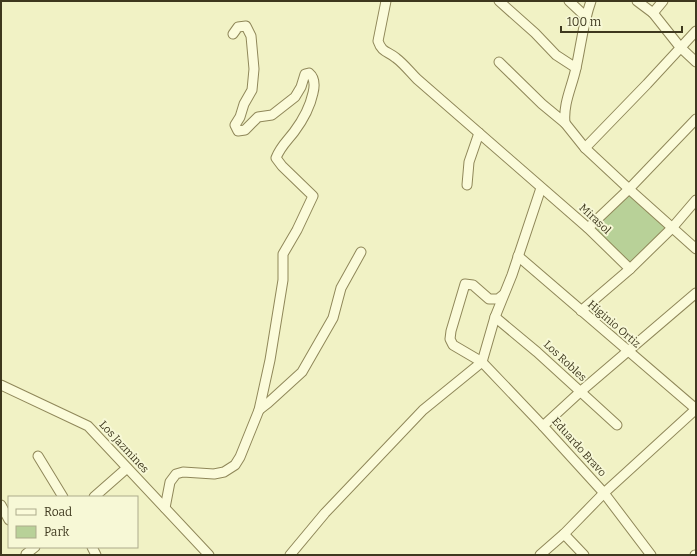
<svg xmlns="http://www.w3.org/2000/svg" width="697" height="556" viewBox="0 0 697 556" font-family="Bitter,serif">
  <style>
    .green { fill: #b8d198 }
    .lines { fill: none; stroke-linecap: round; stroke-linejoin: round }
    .street-casing { stroke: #8f8759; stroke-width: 11 }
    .street { stroke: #fbfbda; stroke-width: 9 }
    .labels { text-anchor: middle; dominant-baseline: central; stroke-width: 4; stroke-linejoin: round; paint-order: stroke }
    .street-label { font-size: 11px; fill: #3e381e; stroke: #f7f8d6 }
  </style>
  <rect width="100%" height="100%" fill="#f1f2c5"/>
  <path class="green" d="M 629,189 L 672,228 L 630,269 L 588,228 Z"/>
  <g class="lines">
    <defs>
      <g id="street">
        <path d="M 386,1 L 378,41 C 382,53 388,51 396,58 C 404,64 410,72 417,79 L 588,228 L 630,269"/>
        <path d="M 499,1 L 535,33 L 556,55 L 576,68"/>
        <path d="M 569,1 L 585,16"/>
        <path d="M 637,1 L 653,13 L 680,47 L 696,62"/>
        <path d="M 653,13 L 663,1"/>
        <path d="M 499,62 L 542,104 L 565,123 C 563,103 572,87 576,68 C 581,46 583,23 591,1"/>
        <path d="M 565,123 L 585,148 L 629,189 L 696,249"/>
        <path d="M 585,148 L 647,84 L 696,31"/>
        <path d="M 467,185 L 469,162 L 479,133"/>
        <path d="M 588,228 L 629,189 L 696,119"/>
        <path d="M 518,256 L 696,409"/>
        <path d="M 503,295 L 498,299 L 489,299 L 473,285 L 465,284 L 451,331 L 450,339 L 453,345 L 482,362 L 543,426 L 604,493 L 651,555"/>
        <path d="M 581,311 L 630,269 L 672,228 L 696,200"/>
        <path d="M 495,317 L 537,352 L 617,425"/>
        <path d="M 1,385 L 88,426 L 209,555"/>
        <path d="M 259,410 L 268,403 L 302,372 L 333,318 L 341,288 L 361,252"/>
        <path d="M 543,426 L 580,392 L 696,293"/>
        <path d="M 38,456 L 63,497"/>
        <path d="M 94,497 L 127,468"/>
        <path d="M 1,505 L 9,520"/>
        <path d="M 165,508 L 170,482 L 176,474 L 183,472 L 214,474 L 224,472 L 235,465 L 240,457 L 259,410 L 270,360 L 283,280 L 283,254 L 297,230 L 313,196 L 282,166 L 276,158 C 280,147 287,141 294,132 C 303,120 310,107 313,93 C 315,85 315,78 309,73 L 305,74 L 301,87 L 295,97 L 272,115 L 258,117 L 245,130 L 238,131 L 235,125 L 240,117 L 244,104 L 252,90 L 254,69 L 251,36 L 246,26 L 238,27 L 233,34"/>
        <path d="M 564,534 L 584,555"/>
        <path d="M 92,547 L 96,555"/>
        <path d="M 26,554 L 35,547"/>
        <path d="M 290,555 L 325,513 L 423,410 L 482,362 L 495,317 L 512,275 L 541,188"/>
        <path d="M 540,555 L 564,534 L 604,493 L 696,409"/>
        <path d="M 695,555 L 696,555"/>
      </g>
    </defs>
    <use href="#street" class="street-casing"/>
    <use href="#street" class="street"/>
  </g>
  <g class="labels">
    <g class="street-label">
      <text transform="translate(595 219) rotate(43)">Mirasol</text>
      <text transform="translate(614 324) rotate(41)">Higinio Ortiz</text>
      <text transform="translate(565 361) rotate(43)">Los Robles</text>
      <text transform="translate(124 447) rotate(47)">Los Jazmines</text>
      <text transform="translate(579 447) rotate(48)">Eduardo Bravo</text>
    </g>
  </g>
  <rect width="697" height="556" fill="none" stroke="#3e381e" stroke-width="4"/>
  <rect x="8" y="496" width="130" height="52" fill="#f7f8d6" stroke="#adab8c"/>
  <rect x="16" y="509" width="20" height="6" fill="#fbfbda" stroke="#adab8c"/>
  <text x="44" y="516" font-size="12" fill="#3e381e">Road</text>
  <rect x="16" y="526" width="20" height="12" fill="#b8d198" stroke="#adab8c"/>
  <text x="44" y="536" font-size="12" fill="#3e381e">Park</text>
  <path d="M561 26v6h121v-6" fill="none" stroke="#3e381e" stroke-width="2"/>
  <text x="567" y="26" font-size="12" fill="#3e381e" stroke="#f7f8d6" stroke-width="3" paint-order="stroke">100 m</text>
</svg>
